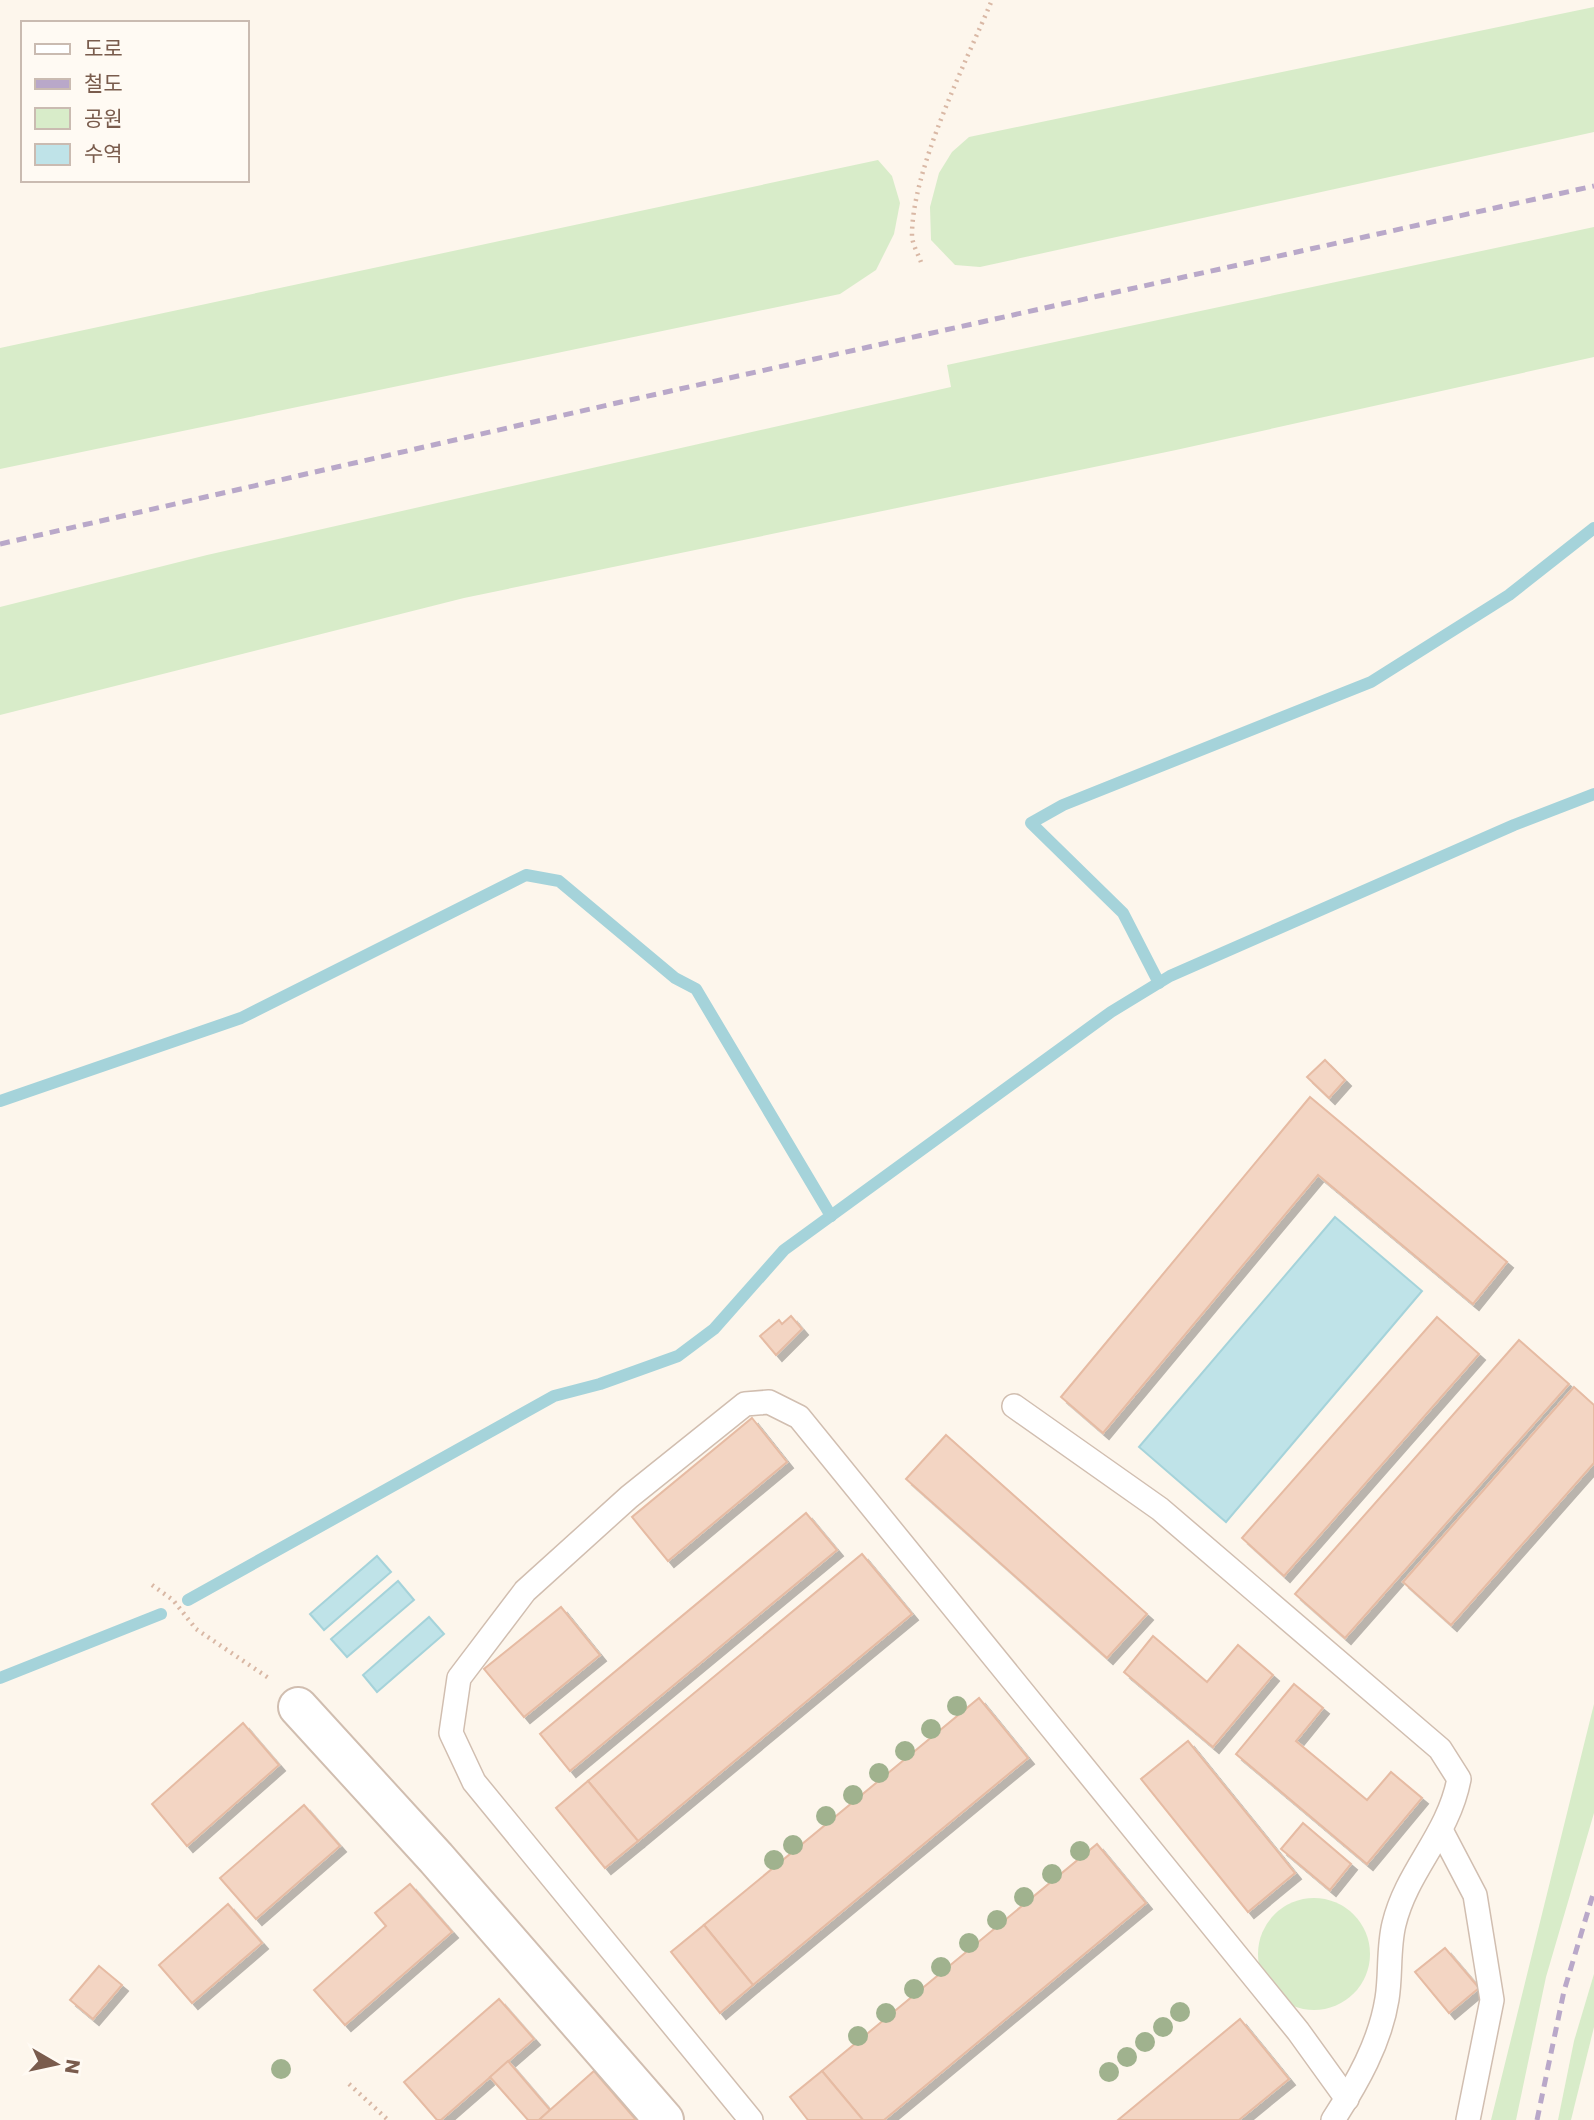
<svg xmlns="http://www.w3.org/2000/svg" width="1594" height="2120" viewBox="0 0 1594 2120" font-family="Poppins,'Noto Sans KR',sans-serif">
  <style>
    .green { fill: #d8ecc9 }
    .water { fill: #bfe3e8; stroke: #a5d3da; stroke-width: 2 }
    .lines { fill: none; stroke-linecap: round; stroke-linejoin: round }
    .stream { stroke: #a5d3da; stroke-width: 12 }
    .building { fill: #f3d5c3; stroke: #e6bba3; stroke-width: 2; filter: url(#shadow) }
    .service-casing { stroke: #d1beb0; stroke-width: 26 }
    .minor-casing { stroke: #d1beb0; stroke-width: 42 }
    .path { stroke: #d9b8a5; stroke-width: 4.5; stroke-dasharray: 2 5; stroke-linecap: butt }
    .service { stroke: #fff; stroke-width: 23 }
    .minor { stroke: #fff; stroke-width: 38 }
    .rail { stroke: #b9a8c9; stroke-width: 5; stroke-dasharray: 10 7; stroke-linecap: butt }
    .tree { fill: #a0b28e }
  </style>
  <defs>
    <filter id="shadow"><feDropShadow dx="6" dy="6" stdDeviation="0" flood-color="#0004"/></filter>
  </defs>
  <rect width="100%" height="100%" fill="#fdf6ec"/>
  <g class="green">
    <path d="M 1594,7 L 1594,132 L 980,267 L 955,265 L 931,240 L 930,207 L 939,173 L 952,152 L 969,137 Z"/>
    <path d="M 878,160 L 892,176 L 900,203 L 894,234 L 876,270 L 840,294 L 0,469 L 0,348 Z"/>
    <path d="M 1594,227 L 1594,357 L 1176,450 L 464,598 L 0,715 L 0,607 L 207,555 L 951,387 L 947,365 Z"/>
    <path d="M 1594,1704 L 1594,1813 L 1546,1977 L 1516,2120 L 1491,2120 Z"/>
    <circle cx="1314" cy="1954" r="56"/>
    <path d="M 1594,1974 L 1594,2027 L 1571,2120 L 1558,2120 L 1574,2041 Z"/>
  </g>
  <g class="water">
    <path d="M 1335,1217 L 1422,1291 L 1226,1522 L 1139,1447 Z"/>
    <path d="M 377,1556 L 391,1572 L 324,1630 L 310,1614 Z"/>
    <path d="M 398,1581 L 414,1600 L 347,1657 L 331,1639 Z"/>
    <path d="M 429,1617 L 444,1634 L 377,1692 L 363,1675 Z"/>
  </g>
  <g class="lines">
    <g class="stream">
      <path d="M 1159,983 L 1123,913 L 1031,823 L 1063,805 L 1371,682 L 1509,595 L 1594,528"/>
      <path d="M 0,1101 L 241,1018 L 526,875 L 559,881 L 675,978 L 696,989 L 831,1216"/>
      <path d="M 188,1600 L 554,1396 L 600,1384 L 678,1356 L 714,1329 L 784,1250 L 1111,1012 L 1170,976 L 1514,825 L 1594,794"/>
      <path d="M 0,1678 L 161,1614"/>
    </g>
  </g>
  <g class="building">
    <path d="M 1325,1060 L 1345,1080 L 1329,1098 L 1307,1077 Z"/>
    <path d="M 1310,1097 L 1507,1262 L 1473,1304 L 1318,1175 L 1103,1433 L 1061,1397 Z"/>
    <path d="M 791,1316 L 802,1329 L 776,1355 L 760,1336 L 779,1320 L 782,1324 Z"/>
    <path d="M 1437,1317 L 1479,1354 L 1284,1576 L 1242,1538 Z"/>
    <path d="M 1519,1340 L 1569,1384 L 1345,1638 L 1295,1594 Z"/>
    <path d="M 1574,1387 L 1594,1405 L 1594,1463 L 1451,1625 L 1403,1582 Z"/>
    <path d="M 752,1418 L 787,1462 L 668,1561 L 632,1517 Z"/>
    <path d="M 946,1435 L 1147,1614 L 1107,1658 L 906,1479 Z"/>
    <path d="M 806,1513 L 837,1550 L 570,1771 L 540,1734 Z"/>
    <path d="M 862,1554 L 912,1614 L 638,1841 L 588,1781 Z"/>
    <path d="M 561,1607 L 600,1655 L 524,1717 L 484,1669 Z"/>
    <path d="M 1153,1636 L 1207,1682 L 1238,1645 L 1273,1675 L 1213,1747 L 1124,1672 Z"/>
    <path d="M 1294,1684 L 1323,1708 L 1296,1741 L 1367,1800 L 1391,1772 L 1422,1798 L 1367,1864 L 1236,1754 Z"/>
    <path d="M 979,1698 L 1028,1758 L 753,1985 L 704,1925 Z"/>
    <path d="M 243,1723 L 279,1765 L 187,1846 L 152,1804 Z"/>
    <path d="M 1188,1741 L 1295,1873 L 1248,1912 L 1141,1779 Z"/>
    <path d="M 588,1781 L 638,1841 L 605,1868 L 556,1808 Z"/>
    <path d="M 304,1805 L 340,1846 L 256,1919 L 220,1878 Z"/>
    <path d="M 1303,1823 L 1351,1864 L 1330,1890 L 1281,1849 Z"/>
    <path d="M 1097,1844 L 1146,1903 L 884,2120 L 863,2120 L 822,2071 Z"/>
    <path d="M 410,1884 L 452,1932 L 345,2025 L 314,1990 L 386,1926 L 375,1913 Z"/>
    <path d="M 228,1904 L 262,1943 L 192,2003 L 159,1965 Z"/>
    <path d="M 704,1925 L 753,1985 L 720,2013 L 671,1952 Z"/>
    <path d="M 1445,1948 L 1479,1988 L 1449,2013 L 1415,1972 Z"/>
    <path d="M 99,1966 L 122,1985 L 93,2019 L 70,2000 Z"/>
    <path d="M 499,1999 L 534,2039 L 441,2120 L 437,2120 L 404,2082 Z"/>
    <path d="M 1240,2019 L 1289,2079 L 1239,2120 L 1118,2120 Z"/>
    <path d="M 508,2061 L 550,2110 L 539,2120 L 528,2120 L 490,2077 Z"/>
    <path d="M 594,2071 L 636,2120 L 539,2120 L 550,2110 Z"/>
    <path d="M 822,2071 L 863,2120 L 808,2120 L 790,2097 Z"/>
  </g>
  <g class="lines">
    <defs>
      <g id="service">
        <path d="M 1014,1406 L 1160,1509 L 1440,1749 L 1459,1779 C 1448,1836 1407,1870 1394,1924 C 1388,1948 1391,1975 1387,1999 C 1380,2043 1357,2083 1333,2120"/>
        <path d="M 1442,1832 L 1475,1895 L 1492,2000 L 1468,2120"/>
        <path d="M 751,2120 L 474,1782 L 451,1733 L 459,1678 L 525,1591 L 629,1497 L 745,1404 L 769,1402 L 799,1417 L 1298,2031 L 1347,2099"/>
      </g>
      <path id="minor" d="M 298,1707 L 436,1858 L 664,2120"/>
    </defs>
    <use href="#service" class="service-casing"/>
    <use href="#minor" class="minor-casing"/>
    <g class="path">
      <path d="M 921,262 C 918,254 913,245 912,237 C 911,171 966,62 992,0"/>
      <path d="M 152,1585 L 173,1600 L 196,1629 L 270,1679"/>
      <path d="M 349,2084 L 388,2120"/>
    </g>
    <use href="#service" class="service"/>
    <use href="#minor" class="minor"/>
    <g class="rail">
      <path d="M 0,544 L 621,402 L 1594,186"/>
      <path d="M 1537,2120 L 1564,1991 L 1594,1891"/>
    </g>
  </g>
  <g class="tree">
    <circle cx="957" cy="1706" r="10"/>
    <circle cx="931" cy="1729" r="10"/>
    <circle cx="905" cy="1751" r="10"/>
    <circle cx="879" cy="1773" r="10"/>
    <circle cx="853" cy="1795" r="10"/>
    <circle cx="826" cy="1816" r="10"/>
    <circle cx="793" cy="1845" r="10"/>
    <circle cx="1080" cy="1851" r="10"/>
    <circle cx="774" cy="1860" r="10"/>
    <circle cx="1052" cy="1874" r="10"/>
    <circle cx="1024" cy="1897" r="10"/>
    <circle cx="997" cy="1920" r="10"/>
    <circle cx="969" cy="1943" r="10"/>
    <circle cx="941" cy="1967" r="10"/>
    <circle cx="914" cy="1989" r="10"/>
    <circle cx="1180" cy="2012" r="10"/>
    <circle cx="886" cy="2013" r="10"/>
    <circle cx="1163" cy="2027" r="10"/>
    <circle cx="858" cy="2036" r="10"/>
    <circle cx="1145" cy="2042" r="10"/>
    <circle cx="1127" cy="2057" r="10"/>
    <circle cx="281" cy="2069" r="10"/>
    <circle cx="1109" cy="2072" r="10"/>
  </g>
  <rect x="21" y="21" width="228" height="161" fill="#fffaf3" stroke="#cabbb1" stroke-width="2"/>
  <rect x="35" y="44" width="35" height="10" fill="#ffffff" stroke="#cabbb1" stroke-width="2"/>
  <text x="84" y="56" font-size="21" fill="#7a5c4d">도로</text>
  <rect x="35" y="79" width="35" height="10" fill="#b9a8c9" stroke="#cabbb1" stroke-width="2"/>
  <text x="84" y="91" font-size="21" fill="#7a5c4d">철도</text>
  <rect x="35" y="108" width="35" height="21" fill="#d8ecc9" stroke="#cabbb1" stroke-width="2"/>
  <text x="84" y="126" font-size="21" fill="#7a5c4d">공원</text>
  <rect x="35" y="144" width="35" height="21" fill="#bfe3e8" stroke="#cabbb1" stroke-width="2"/>
  <text x="84" y="161" font-size="21" fill="#7a5c4d">수역</text>
  <g transform="translate(56 2064) rotate(99)" stroke="#fffaf3" stroke-width="5" paint-order="stroke">
  <path d="M0-5L12 26L0 18L-12 26Z" fill="#7a5c4d"/>
  <text y="-10" font-size="19" font-weight="bold" text-anchor="middle" fill="#7a5c4d">N</text>
  </g>
</svg>
